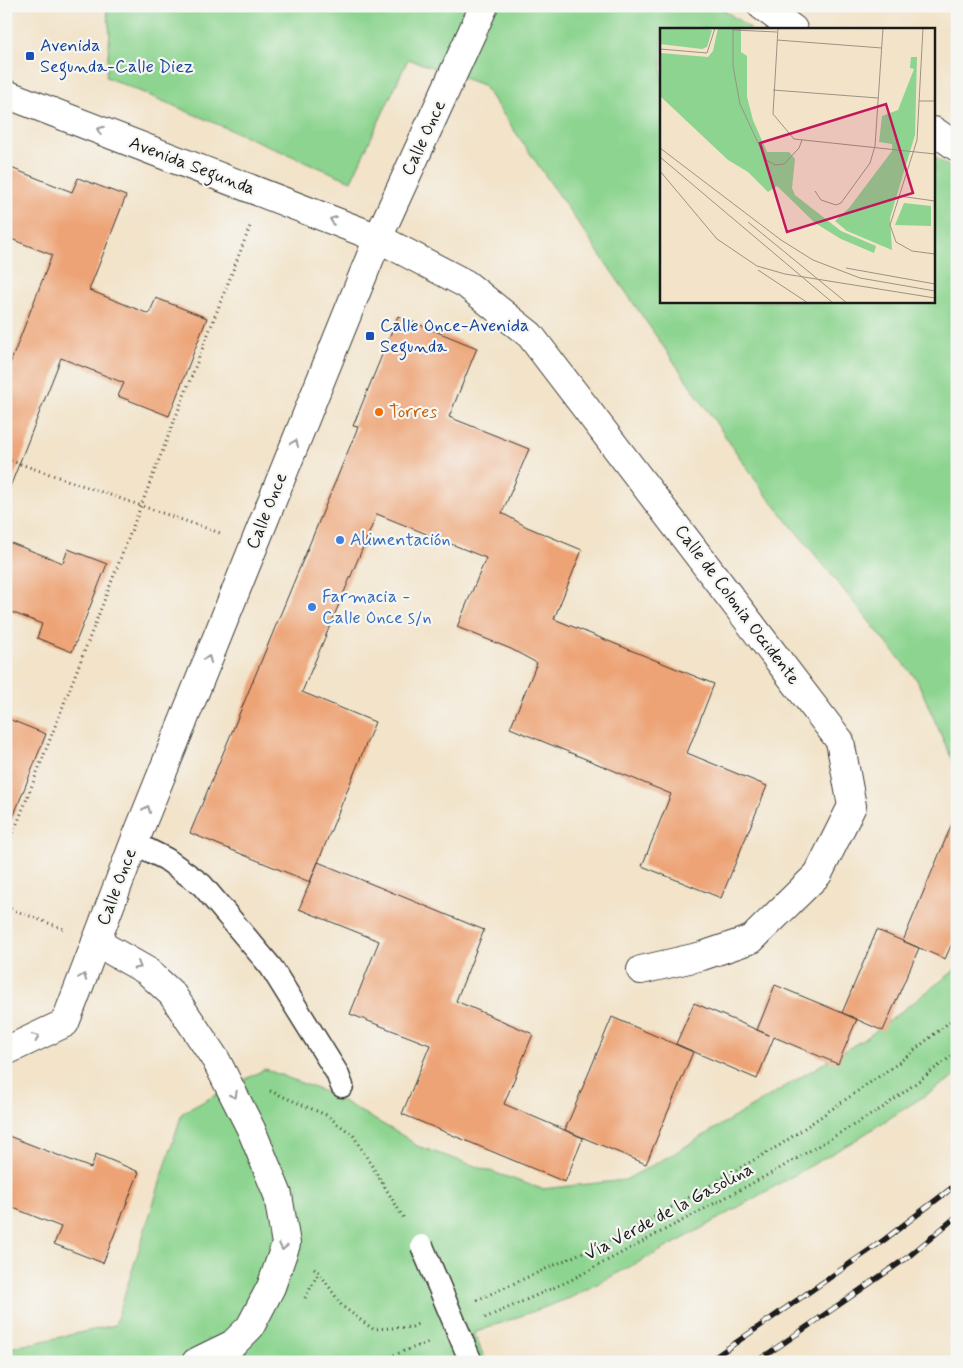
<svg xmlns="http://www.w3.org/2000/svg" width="963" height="1368" viewBox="0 0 963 1368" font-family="Mynerve,sans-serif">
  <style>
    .green { fill: #8cd48f; stroke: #547856 }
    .building { fill: #eda375 }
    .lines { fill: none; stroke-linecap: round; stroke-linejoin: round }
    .lane-casing { stroke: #3c3a36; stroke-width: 25 }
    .street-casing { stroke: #3c3a36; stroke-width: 30 }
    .path { stroke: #3c3a36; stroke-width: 3; stroke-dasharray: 1 4; stroke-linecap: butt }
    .lane { stroke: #fff; stroke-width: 22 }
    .street { stroke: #fff; stroke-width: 28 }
    .rail-casing { stroke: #1c1c1c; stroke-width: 5.5 }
    .rail { stroke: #f6f6f2; stroke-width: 4; stroke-dasharray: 11; stroke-linecap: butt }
    .lane-bridge-casing { stroke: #3c3a36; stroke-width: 25; stroke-linecap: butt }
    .lane-bridge { stroke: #fff; stroke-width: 22 }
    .oneway { stroke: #999 }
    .transit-dot { fill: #1a4fb4; stroke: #f6f6f2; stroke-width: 2 }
    .food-dot { fill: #e8710a; stroke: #f6f6f2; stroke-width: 2 }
    .shop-dot { fill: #3f7fe0; stroke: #f6f6f2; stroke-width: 2 }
    .labels { text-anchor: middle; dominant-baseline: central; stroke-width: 4.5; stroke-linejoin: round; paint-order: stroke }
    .transit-label { font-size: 18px; fill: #164399; stroke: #f6f6f2; text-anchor: start }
    .street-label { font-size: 18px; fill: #1c1c1c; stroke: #f6f6f2 }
    .food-label { font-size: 18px; fill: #c56008; stroke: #f6f6f2; text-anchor: start }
    .shop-label { font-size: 18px; fill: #366cbe; stroke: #f6f6f2; text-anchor: start }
    .inset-road { fill: none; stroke: #9c9384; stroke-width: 1 }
    .view { fill: #c2185b; fill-opacity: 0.15; stroke: #c2185b; stroke-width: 2.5 }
    .inset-edge { fill: none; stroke: #1c1c1c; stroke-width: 2.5 }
  </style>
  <rect width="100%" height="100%" fill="#f6f6f2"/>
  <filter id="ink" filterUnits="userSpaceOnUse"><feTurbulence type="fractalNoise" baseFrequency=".02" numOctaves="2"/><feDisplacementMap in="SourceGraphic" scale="10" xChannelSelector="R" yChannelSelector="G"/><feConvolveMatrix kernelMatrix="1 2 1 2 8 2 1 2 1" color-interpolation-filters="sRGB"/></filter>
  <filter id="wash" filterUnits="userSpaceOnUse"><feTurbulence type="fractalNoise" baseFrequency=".0096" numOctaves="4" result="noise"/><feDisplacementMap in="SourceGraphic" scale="20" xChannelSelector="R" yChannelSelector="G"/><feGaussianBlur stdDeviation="1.12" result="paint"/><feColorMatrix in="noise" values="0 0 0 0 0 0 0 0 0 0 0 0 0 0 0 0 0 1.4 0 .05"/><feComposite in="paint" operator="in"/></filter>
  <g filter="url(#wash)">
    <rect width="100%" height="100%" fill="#f2e3c9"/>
    <g class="green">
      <path d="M 106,6 L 718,6 L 751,29 L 662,29 L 662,301 L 934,301 L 934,157 L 957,172 L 957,771 L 917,680 L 763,491 L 483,85 L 408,59 L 351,181 L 106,77 L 110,33 Z"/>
      <path d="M 957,966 L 957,1075 L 854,1141 L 681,1240 L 570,1298 L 474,1333 L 486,1362 L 6,1362 L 6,1349 L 115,1325 L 182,1113 L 265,1069 L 330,1094 L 405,1137 L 417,1146 L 542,1189 L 625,1180 L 673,1154 L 869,1036 L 954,971 Z"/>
    </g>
    <g id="blocks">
      <g class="building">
        <path d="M 6,166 L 72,192 L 78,178 L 126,196 L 89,290 L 149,314 L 156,298 L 207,318 L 169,416 L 118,396 L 124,383 L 61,358 L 8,492 L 6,492 L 6,374 L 52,255 L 6,237 Z"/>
        <path d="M 398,316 L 477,348 L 449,417 L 529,449 L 502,513 L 527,527 L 582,550 L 554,619 L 714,684 L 687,753 L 767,786 L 721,898 L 642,866 L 671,794 L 510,728 L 537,663 L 511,649 L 457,627 L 486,558 L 377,514 L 302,692 L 375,722 L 310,882 L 318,862 L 484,930 L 456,1001 L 533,1034 L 504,1104 L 583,1138 L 565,1182 L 402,1114 L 430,1045 L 350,1014 L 379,941 L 299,909 L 310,882 L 190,833 L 358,427 L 353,426 Z"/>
        <path d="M 6,541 L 63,563 L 68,549 L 107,564 L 72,652 L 37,638 L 42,624 L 6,610 Z"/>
        <path d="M 6,718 L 46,734 L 8,830 L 6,830 Z"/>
        <path d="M 956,814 L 957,932 L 945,959 L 903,941 Z"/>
        <path d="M 877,930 L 919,948 L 883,1031 L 842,1013 Z"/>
        <path d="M 775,985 L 857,1019 L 838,1064 L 774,1037 L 757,1079 L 676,1044 L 694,1003 L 769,1035 L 757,1030 Z"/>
        <path d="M 612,1017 L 693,1052 L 646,1164 L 565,1130 Z"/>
        <path d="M 6,1135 L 91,1168 L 96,1154 L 139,1172 L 103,1263 L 54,1244 L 61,1227 L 6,1205 Z"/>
      </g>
    </g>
  </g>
  <g filter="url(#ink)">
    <use href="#blocks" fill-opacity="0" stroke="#3c3a36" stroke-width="1"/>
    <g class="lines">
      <defs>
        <path id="lane" d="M 134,843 L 166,859 L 202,885 L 271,967 L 337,1073 L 342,1086"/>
        <g id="street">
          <path d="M 762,6 L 793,29"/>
          <path d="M 6,94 L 378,238 L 466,284 L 530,335 L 840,741 L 852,806 L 818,874 L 752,939 L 702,956 L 641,970"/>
          <path d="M 934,131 L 957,147"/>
          <path d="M 96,942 L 147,971 L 172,994 L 216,1060 L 251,1129 L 278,1195 L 286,1244 L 271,1287 L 250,1327 L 233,1344 L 196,1362"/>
          <path d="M 6,1051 L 65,1023 L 134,843 L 378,238 L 484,6"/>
        </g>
      </defs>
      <use href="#lane" class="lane-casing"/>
      <use href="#street" class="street-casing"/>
      <g class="path">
        <path d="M 6,459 L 223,534"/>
        <path d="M 6,852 L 251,224"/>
        <path d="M 6,907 L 64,929"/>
        <path d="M 270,1091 L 326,1115 L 353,1135 L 405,1220"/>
        <path d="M 314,1268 L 319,1272 L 342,1306 L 373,1329 L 412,1327 L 420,1323"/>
        <path d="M 305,1298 L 319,1272"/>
        <path d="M 477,1300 L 632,1230 L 780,1145 L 897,1064 L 957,1016"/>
        <path d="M 485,1318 L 569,1281 L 777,1170 L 884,1107 L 957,1052"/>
        <path d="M 375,1362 L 429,1342"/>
      </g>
      <use href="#lane" class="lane"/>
      <use href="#street" class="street"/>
      <defs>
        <g id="rail">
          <path d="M 708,1362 L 884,1240 L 957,1184"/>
          <path d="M 756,1362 L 908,1257 L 957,1216"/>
        </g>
      </defs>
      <use href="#rail" class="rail-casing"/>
      <use href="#rail" class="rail"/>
      <defs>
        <path id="lane-bridge" d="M 422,1246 L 471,1362"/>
      </defs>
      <use href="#lane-bridge" class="lane-bridge-casing"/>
      <use href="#lane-bridge" class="lane-bridge"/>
    </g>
    <defs><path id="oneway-chevron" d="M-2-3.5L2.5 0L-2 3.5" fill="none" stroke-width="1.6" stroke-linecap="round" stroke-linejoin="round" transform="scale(1.25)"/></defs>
    <g class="oneway">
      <use href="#oneway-chevron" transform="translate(100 130) rotate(-159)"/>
      <use href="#oneway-chevron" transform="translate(333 220) rotate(-159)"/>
      <use href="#oneway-chevron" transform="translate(295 443) rotate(-68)"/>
      <use href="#oneway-chevron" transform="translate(208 659) rotate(-68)"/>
      <use href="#oneway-chevron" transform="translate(147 809) rotate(-68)"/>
      <use href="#oneway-chevron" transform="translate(138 966) rotate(30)"/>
      <use href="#oneway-chevron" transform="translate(83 977) rotate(-69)"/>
      <use href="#oneway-chevron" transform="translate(36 1037) rotate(-26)"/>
      <use href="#oneway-chevron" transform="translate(234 1095) rotate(63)"/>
      <use href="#oneway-chevron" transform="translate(283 1247) rotate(102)"/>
    </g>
  </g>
  <g class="transit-dot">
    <rect x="25" y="51" width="10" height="10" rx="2.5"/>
    <rect x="365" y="331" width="10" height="10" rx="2.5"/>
  </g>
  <circle class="food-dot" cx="379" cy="412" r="5"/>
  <g class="shop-dot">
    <circle cx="340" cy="540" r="5"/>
    <circle cx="312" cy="607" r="5"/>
  </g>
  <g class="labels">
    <g class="transit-label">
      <text x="40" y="46">Avenida<tspan x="40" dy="21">Segunda-Calle Diez</tspan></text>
      <text x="380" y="326">Calle Once-Avenida<tspan x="380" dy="21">Segunda</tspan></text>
    </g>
    <g class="street-label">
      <text transform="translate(424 138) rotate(-65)">Calle Once</text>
      <text transform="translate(192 166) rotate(21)">Avenida Segunda</text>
      <text transform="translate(267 511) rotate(-68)">Calle Once</text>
      <text transform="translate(737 605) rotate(53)">Calle de Colonia Occidente</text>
      <text transform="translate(117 887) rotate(-69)">Calle Once</text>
      <text transform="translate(669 1212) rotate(-28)">Vía Verde de la Gasolina</text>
    </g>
    <g class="food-label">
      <text x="389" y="412">Torres</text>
    </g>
    <g class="shop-label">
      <text x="350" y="540">Alimentación</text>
      <text x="322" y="597">Farmacia -<tspan x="322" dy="21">Calle Once s/n</tspan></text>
    </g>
  </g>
  <g transform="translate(660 28)">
    <rect width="275" height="275" fill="#f2e3c9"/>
    <path d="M 0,0 L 42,0 L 52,2 L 47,19 L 42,21 L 0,16 ZM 58,0 L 81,0 L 81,24 L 87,28 L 87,69 L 93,92 L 107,124 L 129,124 L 135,131 L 132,160 L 135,167 L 181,203 L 216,218 L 214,225 L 181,211 L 155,195 L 117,158 L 108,164 L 88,144 L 68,132 L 0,68 L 0,25 L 48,29 L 53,23 ZM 251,29 L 257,29 L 255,107 L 230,190 L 232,222 L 187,203 L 175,193 L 189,180 L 232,123 L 232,116 L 219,114 L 222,88 L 238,82 L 254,41 L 250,40 ZM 244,175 L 271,178 L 271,198 L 235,197 Z" fill="#8cd48f"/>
    <path class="inset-road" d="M 73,0 L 73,38 L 80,76 L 106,132 L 115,137 L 124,136 L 139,120 L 142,112M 118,0 L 113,86 L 134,111 L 275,126M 263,0 L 257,112 L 230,197 L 236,214 L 252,223 L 275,226M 73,2 L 117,4M 117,12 L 222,20M 0,21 L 47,25 L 55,0M 113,62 L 218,70M 259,73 L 275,73M 0,120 L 121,212 L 153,232 L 200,250 L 275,263M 0,129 L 173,275M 0,143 L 57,211 L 97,238 L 125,246 L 275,270M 155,163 L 161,172 L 176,177 L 181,175 L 210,135 L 215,118 L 223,0M 239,168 L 275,173M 88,194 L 187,275M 186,240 L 275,256M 98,242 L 148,275"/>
    <path class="view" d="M 226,76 L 253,165 L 127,204 L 100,115 Z"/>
    <rect width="275" height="275" class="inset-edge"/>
  </g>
  <rect width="963" height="1368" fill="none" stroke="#f6f6f2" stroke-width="25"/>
</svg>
